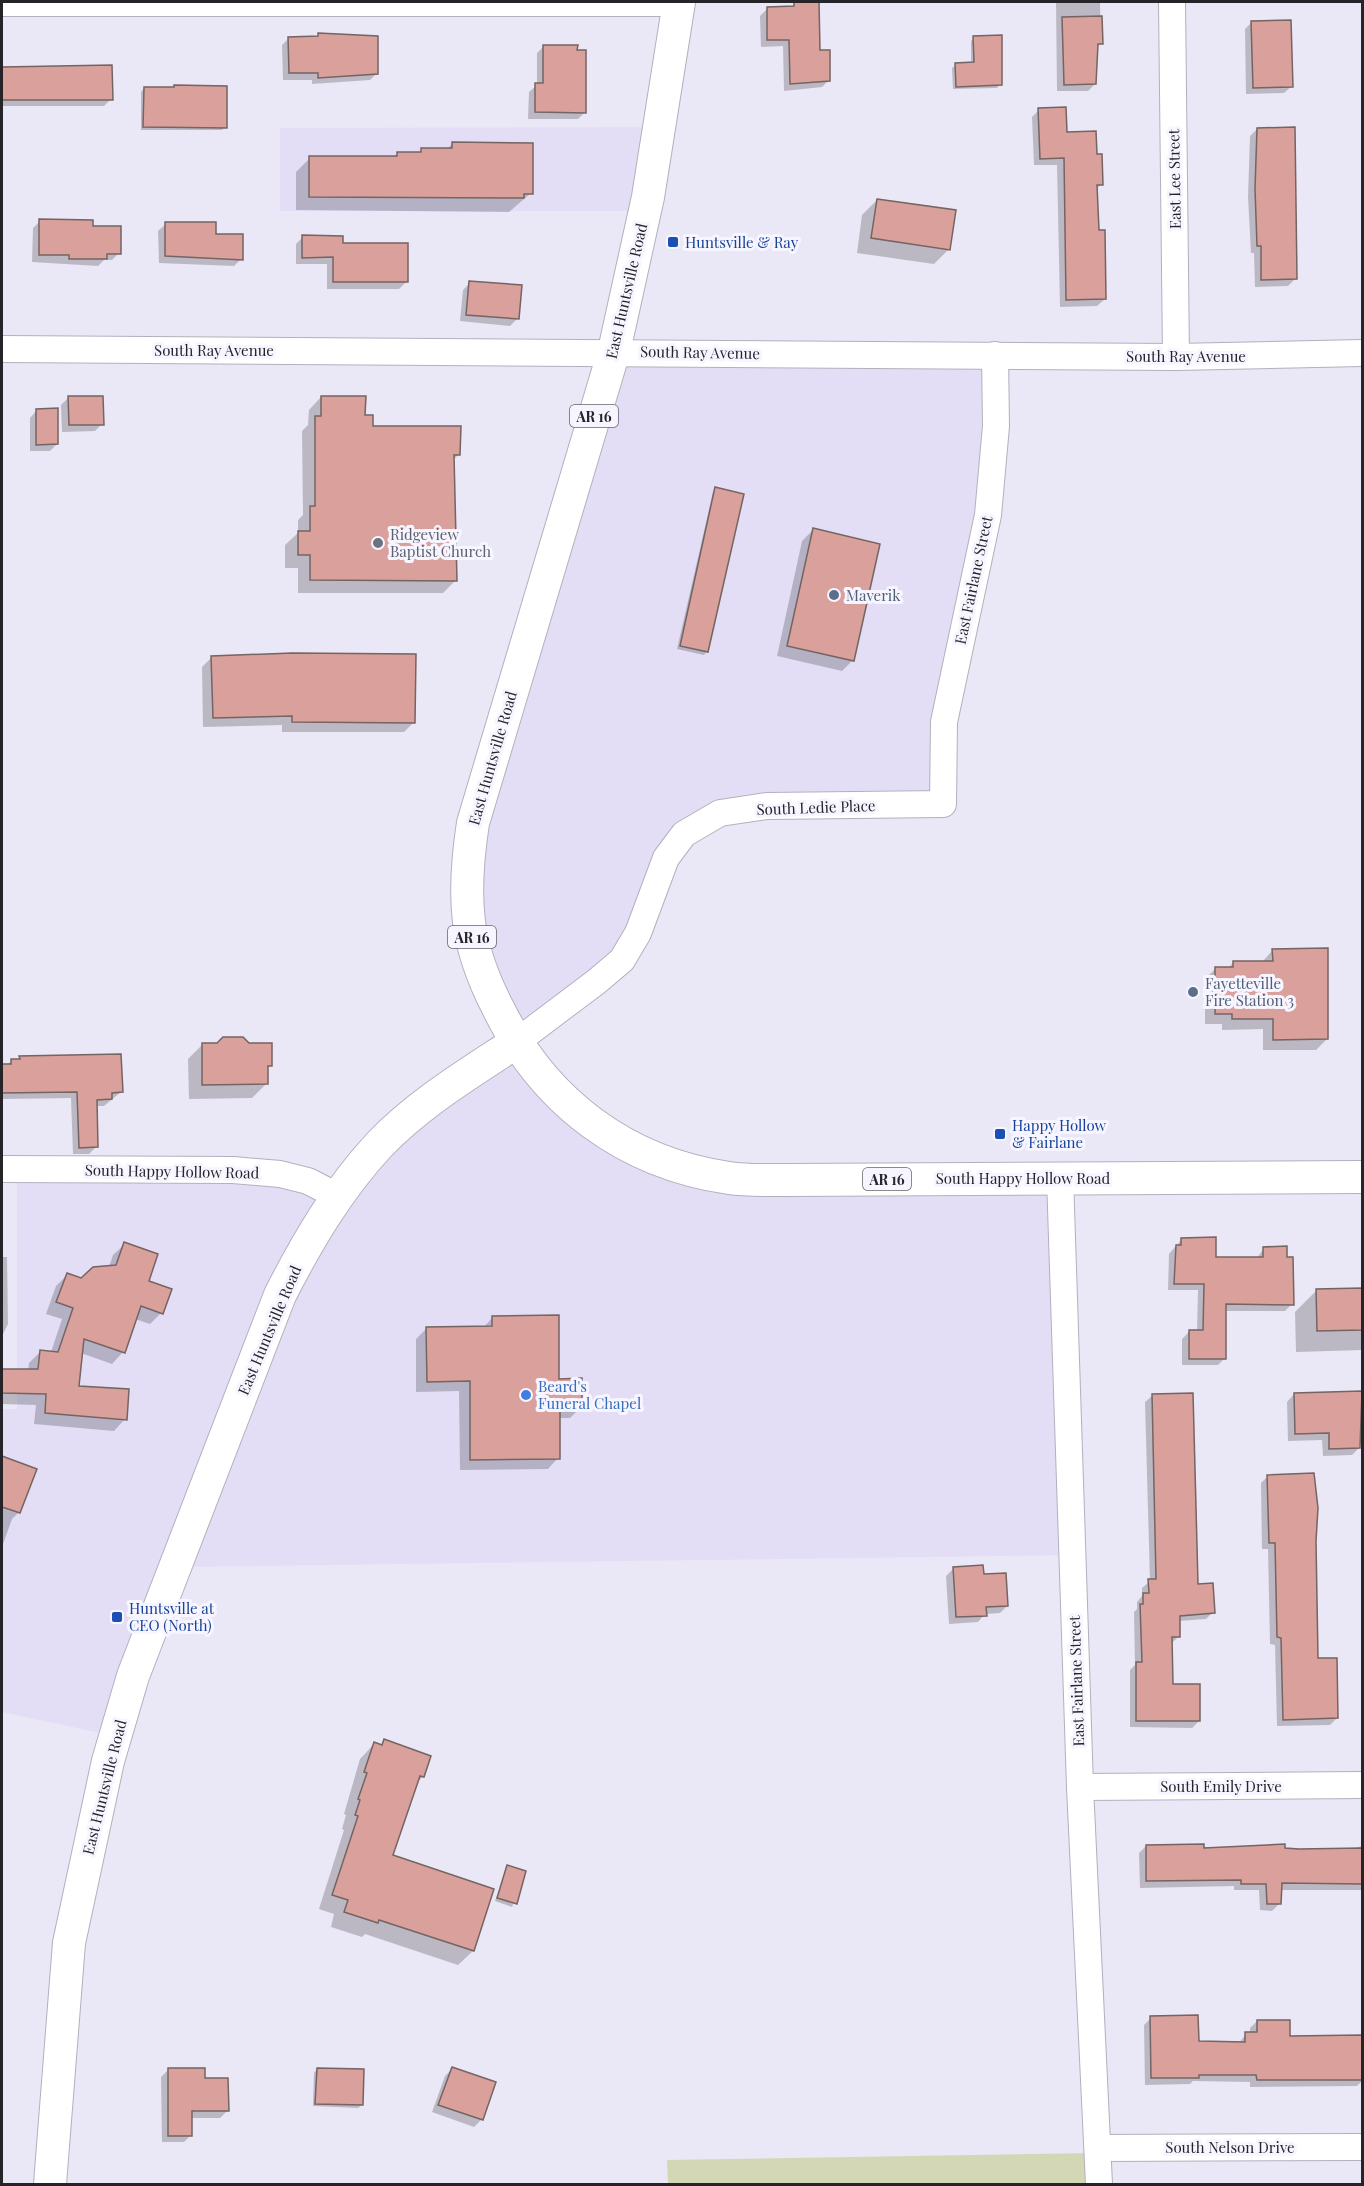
<svg xmlns="http://www.w3.org/2000/svg" width="1364" height="2186" viewBox="0 0 1364 2186" font-family="'Playfair Display',serif">
  <style>
    .built { fill: #e3def5 }
    .green { fill: #d3d7b6 }
    .shadow { fill: #0003 }
    .building { fill: #daa09c; stroke: #746462; stroke-width: 1.5 }
    .lines { fill: none; stroke-linecap: round; stroke-linejoin: round }
    .minor-casing { stroke: #b3b0be; stroke-width: 28 }
    .major-casing { stroke: #b3b0be; stroke-width: 34 }
    .minor { stroke: #fff; stroke-width: 26 }
    .major { stroke: #fff; stroke-width: 32 }
    .transit-dot { fill: #1a4fb4; stroke: #f7f5ff; stroke-width: 2 }
    .worship-dot { fill: #6b7280; stroke: #f7f5ff; stroke-width: 2 }
    .service-dot { fill: #5c6f8a; stroke: #f7f5ff; stroke-width: 2 }
    .shop-dot { fill: #3f7fe0; stroke: #f7f5ff; stroke-width: 2 }
    .labels { text-anchor: middle; dominant-baseline: central; stroke-width: 6; stroke-linejoin: round; paint-order: stroke }
    .shield { fill: #f7f5ff; stroke: #646369; stroke-width: 1.5 }
    .shield-label { font-size: 14px; font-weight: bold; fill: #252429 }
    .street-label { font-size: 15px; fill: #252429; stroke: #f7f5ff }
    .transit-label { font-size: 15px; fill: #164399; stroke: #f7f5ff; text-anchor: start }
    .worship-label { font-size: 15px; fill: #5b616d; stroke: #f7f5ff; text-anchor: start }
    .service-label { font-size: 15px; fill: #4e5e75; stroke: #f7f5ff; text-anchor: start }
    .shop-label { font-size: 15px; fill: #366cbe; stroke: #f7f5ff; text-anchor: start }
  </style>
  <rect width="100%" height="100%" fill="#eae7f6"/>
  <g class="built">
    <path d="M 659,127 L 644,211 L 280,211 L 280,128 Z"/>
    <path d="M 614,351 L 995,355 L 943,804 L 767,806 L 684,834 L 638,933 L 515,1043 L 668,1163 L 1060,1177 L 1072,1555 L 176,1567 L 115,1736 L 2,1712 L 2,1409 L 17,1409 L 17,1170 L 233,1170 L 339,1196 L 514,1043 L 468,859 Z"/>
  </g>
  <path class="green" d="M 1098,2153 L 1099,2184 L 668,2184 L 667,2160 Z"/>
  <g class="shadow">
    <path d="M 1056,2 L 1100,2 L 1101,43 L 1096,48 L 1095,84 L 1088,91 L 1057,91 Z"/>
    <path d="M 795,4 L 819,51 L 829,80 L 822,87 L 784,91 L 783,46 L 761,47 L 760,16 L 767,9 L 790,8 Z"/>
    <path d="M 1252,22 L 1292,86 L 1284,93 L 1246,94 L 1245,29 Z"/>
    <path d="M 348,34 L 348,38 L 377,73 L 370,80 L 312,84 L 312,80 L 283,80 L 282,45 L 289,38 Z"/>
    <path d="M 974,38 L 1000,84 L 997,88 L 953,89 L 952,68 L 956,65 L 971,64 L 971,41 Z"/>
    <path d="M 544,46 L 585,112 L 578,119 L 528,119 L 529,92 L 537,85 L 537,53 Z"/>
    <path d="M 111,67 L 111,99 L 104,106 L 2,106 L 2,68 Z"/>
    <path d="M 144,88 L 225,127 L 222,130 L 141,130 L 141,92 Z"/>
    <path d="M 1039,110 L 1095,156 L 1101,184 L 1096,190 L 1105,299 L 1097,306 L 1060,307 L 1057,165 L 1034,165 L 1032,117 Z"/>
    <path d="M 1257,129 L 1295,279 L 1288,286 L 1255,287 L 1254,253 L 1251,253 L 1248,197 L 1250,136 Z"/>
    <path d="M 452,144 L 531,193 L 509,212 L 296,210 L 296,172 L 310,158 L 394,157 L 397,154 L 418,154 L 422,149 L 446,150 Z"/>
    <path d="M 877,200 L 949,249 L 934,264 L 857,253 L 862,215 Z"/>
    <path d="M 40,221 L 91,227 L 119,253 L 112,260 L 104,260 L 98,266 L 32,262 L 33,228 Z"/>
    <path d="M 166,224 L 214,235 L 241,259 L 234,266 L 159,263 L 158,231 Z"/>
    <path d="M 303,237 L 406,282 L 399,289 L 327,289 L 327,264 L 296,264 L 296,244 Z"/>
    <path d="M 470,283 L 517,319 L 510,326 L 460,321 L 463,290 Z"/>
    <path d="M 321,397 L 364,416 L 371,428 L 459,454 L 453,460 L 456,580 L 443,593 L 298,593 L 298,568 L 285,568 L 285,545 L 298,533 L 298,520 L 303,515 L 302,431 L 308,425 L 309,410 Z"/>
    <path d="M 68,398 L 102,424 L 95,431 L 62,432 L 61,405 Z"/>
    <path d="M 37,410 L 57,444 L 50,451 L 30,451 L 30,418 Z"/>
    <path d="M 716,489 L 707,651 L 704,655 L 677,649 L 713,492 Z"/>
    <path d="M 813,530 L 853,660 L 842,671 L 777,656 L 802,541 Z"/>
    <path d="M 212,657 L 414,722 L 404,732 L 282,732 L 282,725 L 203,727 L 202,667 Z"/>
    <path d="M 1273,950 L 1327,1039 L 1316,1050 L 1263,1050 L 1263,1029 L 1222,1030 L 1222,1024 L 1205,1024 L 1205,979 L 1216,968 L 1228,968 L 1234,962 L 1262,962 Z"/>
    <path d="M 203,1044 L 271,1065 L 267,1069 L 267,1083 L 252,1098 L 189,1099 L 188,1059 Z"/>
    <path d="M 20,1058 L 121,1092 L 104,1106 L 96,1106 L 96,1147 L 89,1154 L 73,1154 L 71,1098 L 2,1099 L 2,1066 Z"/>
    <path d="M 1182,1239 L 1214,1259 L 1257,1258 L 1264,1248 L 1292,1304 L 1285,1311 L 1225,1311 L 1225,1358 L 1218,1365 L 1182,1365 L 1182,1339 L 1189,1332 L 1197,1332 L 1198,1290 L 1168,1290 L 1169,1254 Z"/>
    <path d="M 125,1244 L 147,1282 L 161,1313 L 150,1324 L 135,1319 L 123,1352 L 112,1364 L 81,1353 L 78,1388 L 125,1419 L 114,1431 L 34,1424 L 36,1405 L 2,1404 L 2,1371 L 28,1371 L 29,1363 L 41,1351 L 51,1352 L 62,1319 L 46,1314 L 56,1286 L 67,1275 L 82,1280 L 109,1267 L 113,1255 Z"/>
    <path d="M 2,1257 L 7,1257 L 8,1324 L 2,1336 Z"/>
    <path d="M 1362,1290 L 1362,1350 L 1296,1352 L 1295,1312 L 1316,1291 Z"/>
    <path d="M 493,1317 L 558,1381 L 581,1407 L 570,1418 L 558,1418 L 558,1458 L 548,1469 L 460,1470 L 459,1391 L 416,1392 L 416,1339 L 427,1328 L 483,1328 Z"/>
    <path d="M 1362,1393 L 1362,1440 L 1359,1440 L 1359,1448 L 1352,1455 L 1323,1456 L 1322,1440 L 1288,1441 L 1287,1402 L 1294,1394 Z"/>
    <path d="M 1152,1396 L 1197,1586 L 1213,1612 L 1206,1619 L 1178,1621 L 1179,1636 L 1171,1644 L 1172,1685 L 1199,1721 L 1192,1728 L 1130,1727 L 1130,1670 L 1135,1665 L 1134,1612 L 1137,1609 L 1137,1602 L 1142,1596 L 1142,1588 L 1150,1581 L 1145,1402 Z"/>
    <path d="M 2,1458 L 35,1470 L 19,1512 L 12,1519 L 2,1547 Z"/>
    <path d="M 1268,1476 L 1314,1541 L 1317,1660 L 1337,1718 L 1330,1725 L 1277,1726 L 1275,1645 L 1270,1644 L 1268,1549 L 1262,1549 L 1261,1483 Z"/>
    <path d="M 953,1569 L 983,1576 L 1007,1606 L 1000,1613 L 985,1614 L 978,1622 L 949,1624 L 946,1576 Z"/>
    <path d="M 384,1741 L 423,1776 L 415,1785 L 391,1856 L 473,1951 L 458,1965 L 365,1934 L 362,1937 L 331,1927 L 334,1914 L 319,1909 L 344,1830 L 342,1829 L 346,1815 L 344,1814 L 360,1759 L 374,1744 L 380,1746 Z"/>
    <path d="M 1146,1846 L 1349,1850 L 1362,1846 L 1362,1890 L 1280,1890 L 1279,1904 L 1272,1911 L 1260,1910 L 1259,1890 L 1234,1890 L 1234,1886 L 1140,1888 L 1139,1853 Z"/>
    <path d="M 508,1867 L 525,1872 L 512,1907 L 495,1901 Z"/>
    <path d="M 1151,2018 L 1197,2042 L 1239,2043 L 1246,2034 L 1250,2034 L 1250,2028 L 1257,2021 L 1289,2037 L 1362,2036 L 1362,2081 L 1357,2086 L 1250,2087 L 1250,2082 L 1193,2081 L 1190,2084 L 1145,2085 L 1144,2025 Z"/>
    <path d="M 317,2069 L 362,2105 L 358,2108 L 313,2106 L 314,2073 Z"/>
    <path d="M 452,2069 L 494,2083 L 481,2120 L 474,2127 L 432,2112 L 445,2076 Z"/>
    <path d="M 168,2070 L 204,2080 L 227,2111 L 220,2118 L 191,2118 L 191,2135 L 184,2142 L 162,2142 L 161,2077 Z"/>
  </g>
  <g class="building">
    <path d="M 794,2 L 819,2 L 820,50 L 830,50 L 830,81 L 790,84 L 789,40 L 767,40 L 767,7 L 794,6 Z"/>
    <path d="M 1102,16 L 1103,44 L 1098,44 L 1096,84 L 1064,85 L 1062,17 Z"/>
    <path d="M 1291,20 L 1293,87 L 1253,88 L 1251,21 Z"/>
    <path d="M 318,33 L 378,36 L 378,74 L 318,78 L 318,73 L 289,73 L 288,37 L 318,36 Z"/>
    <path d="M 1002,35 L 1002,85 L 956,87 L 955,63 L 974,62 L 973,36 Z"/>
    <path d="M 543,45 L 578,45 L 577,50 L 586,50 L 586,113 L 535,112 L 535,83 L 543,83 Z"/>
    <path d="M 112,65 L 113,100 L 2,100 L 2,67 Z"/>
    <path d="M 174,85 L 227,86 L 227,128 L 143,127 L 144,87 L 174,87 Z"/>
    <path d="M 1066,107 L 1067,132 L 1096,131 L 1097,154 L 1102,154 L 1103,185 L 1097,185 L 1099,230 L 1105,230 L 1106,299 L 1066,300 L 1064,158 L 1040,159 L 1038,108 Z"/>
    <path d="M 1295,127 L 1297,279 L 1261,280 L 1261,246 L 1257,246 L 1255,189 L 1257,128 Z"/>
    <path d="M 452,142 L 533,143 L 533,194 L 524,194 L 524,198 L 309,197 L 309,156 L 397,156 L 397,152 L 421,152 L 421,148 L 452,148 Z"/>
    <path d="M 877,199 L 956,210 L 950,250 L 871,238 Z"/>
    <path d="M 39,219 L 93,220 L 93,226 L 121,226 L 121,254 L 107,254 L 107,259 L 69,259 L 69,255 L 39,255 Z"/>
    <path d="M 165,222 L 216,222 L 216,234 L 243,234 L 243,260 L 165,256 Z"/>
    <path d="M 302,235 L 343,236 L 343,243 L 408,243 L 408,282 L 333,282 L 333,257 L 302,258 Z"/>
    <path d="M 469,281 L 522,285 L 519,319 L 466,315 Z"/>
    <path d="M 68,396 L 103,396 L 104,425 L 69,425 Z"/>
    <path d="M 321,396 L 366,396 L 365,415 L 373,415 L 373,426 L 461,426 L 460,455 L 454,455 L 457,581 L 310,580 L 310,555 L 298,555 L 298,531 L 310,531 L 310,506 L 315,506 L 315,416 L 321,416 Z"/>
    <path d="M 58,408 L 58,444 L 36,445 L 36,409 Z"/>
    <path d="M 715,487 L 744,494 L 708,652 L 680,646 Z"/>
    <path d="M 813,528 L 880,544 L 854,661 L 787,646 Z"/>
    <path d="M 292,653 L 416,654 L 415,723 L 292,722 L 292,716 L 213,718 L 211,656 Z"/>
    <path d="M 1328,948 L 1328,1039 L 1273,1040 L 1273,1019 L 1232,1019 L 1232,1014 L 1215,1014 L 1215,967 L 1233,967 L 1233,961 L 1273,961 L 1272,949 Z"/>
    <path d="M 223,1037 L 243,1037 L 249,1043 L 272,1043 L 272,1066 L 268,1066 L 268,1084 L 202,1085 L 202,1043 L 217,1043 Z"/>
    <path d="M 121,1054 L 123,1092 L 112,1093 L 112,1099 L 97,1100 L 98,1147 L 79,1148 L 77,1092 L 2,1093 L 2,1064 L 11,1064 L 11,1059 L 20,1059 L 19,1056 Z"/>
    <path d="M 1216,1237 L 1216,1257 L 1263,1257 L 1263,1247 L 1287,1246 L 1287,1257 L 1293,1257 L 1294,1305 L 1226,1304 L 1226,1359 L 1189,1359 L 1189,1330 L 1203,1330 L 1204,1284 L 1174,1284 L 1176,1245 L 1181,1245 L 1181,1238 Z"/>
    <path d="M 124,1242 L 158,1254 L 149,1281 L 172,1289 L 163,1314 L 141,1306 L 125,1353 L 84,1339 L 79,1386 L 129,1389 L 127,1420 L 45,1413 L 46,1394 L 2,1393 L 2,1369 L 38,1369 L 40,1350 L 58,1352 L 73,1308 L 56,1302 L 67,1273 L 81,1278 L 93,1267 L 116,1265 Z"/>
    <path d="M 1362,1288 L 1362,1330 L 1317,1331 L 1316,1289 Z"/>
    <path d="M 559,1315 L 559,1379 L 582,1378 L 582,1408 L 560,1408 L 560,1459 L 470,1460 L 470,1381 L 427,1382 L 426,1327 L 492,1326 L 492,1316 Z"/>
    <path d="M 1362,1391 L 1360,1448 L 1329,1449 L 1329,1433 L 1295,1434 L 1294,1393 Z"/>
    <path d="M 1193,1393 L 1198,1584 L 1213,1583 L 1215,1613 L 1180,1616 L 1180,1637 L 1172,1637 L 1173,1684 L 1200,1684 L 1200,1721 L 1136,1721 L 1136,1662 L 1142,1662 L 1140,1604 L 1143,1604 L 1143,1593 L 1149,1593 L 1148,1579 L 1156,1579 L 1152,1394 Z"/>
    <path d="M 2,1456 L 37,1469 L 20,1513 L 2,1507 Z"/>
    <path d="M 1314,1473 L 1318,1508 L 1316,1541 L 1318,1658 L 1337,1658 L 1338,1718 L 1283,1720 L 1281,1638 L 1277,1637 L 1275,1543 L 1269,1543 L 1267,1475 Z"/>
    <path d="M 983,1565 L 984,1574 L 1006,1573 L 1008,1606 L 986,1607 L 987,1616 L 956,1617 L 953,1567 Z"/>
    <path d="M 384,1739 L 431,1756 L 424,1777 L 420,1776 L 393,1855 L 494,1889 L 474,1951 L 379,1920 L 378,1923 L 344,1912 L 348,1900 L 332,1895 L 358,1816 L 355,1815 L 360,1800 L 358,1799 L 367,1773 L 364,1772 L 374,1742 L 382,1745 Z"/>
    <path d="M 1204,1844 L 1204,1848 L 1285,1844 L 1285,1848 L 1299,1849 L 1362,1848 L 1362,1884 L 1282,1883 L 1281,1904 L 1267,1904 L 1266,1884 L 1241,1884 L 1241,1880 L 1146,1881 L 1146,1845 Z"/>
    <path d="M 507,1865 L 526,1871 L 517,1904 L 497,1898 Z"/>
    <path d="M 1198,2015 L 1199,2041 L 1245,2042 L 1245,2032 L 1257,2032 L 1257,2020 L 1290,2020 L 1290,2036 L 1362,2035 L 1362,2080 L 1257,2080 L 1256,2075 L 1199,2075 L 1199,2078 L 1151,2078 L 1150,2016 Z"/>
    <path d="M 452,2067 L 496,2082 L 483,2120 L 438,2105 Z"/>
    <path d="M 168,2068 L 205,2068 L 205,2078 L 228,2078 L 229,2111 L 192,2111 L 192,2136 L 168,2136 Z"/>
    <path d="M 317,2068 L 364,2069 L 363,2105 L 315,2104 Z"/>
  </g>
  <g class="lines">
    <defs>
      <g id="minor">
        <path d="M 1172,2 L 1176,357"/>
        <path d="M 2,3 L 679,3"/>
        <path d="M 2,349 L 1176,357 L 1362,353"/>
        <path d="M 515,1043 L 596,982 L 622,960 L 638,933 L 666,858 L 684,834 L 720,813 L 767,806 L 943,804 L 944,722 L 988,515 L 996,426 L 995,355"/>
        <path d="M 2,1169 L 233,1170 L 280,1174 L 308,1181 L 339,1197"/>
        <path d="M 1060,1177 L 1080,1787 L 1099,2184"/>
        <path d="M 1080,1787 L 1362,1785"/>
        <path d="M 1098,2148 L 1362,2147"/>
      </g>
      <g id="major">
        <path d="M 679,2 L 648,197 L 614,351 L 473,823 C 468,855 465,890 469,922 C 473,953 484,981 498,1008 C 544,1102 625,1163 729,1178 C 748,1181 769,1180 788,1180 L 1362,1177"/>
        <path d="M 50,2184 L 69,1943 L 108,1761 L 133,1676 L 280,1295 C 307,1242 338,1189 379,1145 C 418,1104 468,1074 515,1043"/>
      </g>
    </defs>
    <use href="#minor" class="minor-casing"/>
    <use href="#major" class="major-casing"/>
    <use href="#minor" class="minor"/>
    <use href="#major" class="major"/>
  </g>
  <g class="transit-dot">
    <rect x="667" y="236" width="12" height="12" rx="3"/>
    <rect x="994" y="1128" width="12" height="12" rx="3"/>
    <rect x="111" y="1611" width="12" height="12" rx="3"/>
  </g>
  <circle class="worship-dot" cx="378" cy="543" r="6"/>
  <g class="service-dot">
    <circle cx="834" cy="595" r="6"/>
    <circle cx="1193" cy="992" r="6"/>
  </g>
  <circle class="shop-dot" cx="526" cy="1395" r="6"/>
  <g class="labels">
    <g class="shield">
      <rect x="570" y="405" width="48" height="22" rx="4.5"/>
      <rect x="448" y="926" width="48" height="22" rx="4.5"/>
      <rect x="863" y="1168" width="48" height="22" rx="4.5"/>
    </g>
    <g class="shield-label">
      <text x="594" y="416">AR 16</text>
      <text x="472" y="937">AR 16</text>
      <text x="887" y="1179">AR 16</text>
    </g>
    <g class="street-label">
      <text transform="translate(1174 179) rotate(-91)">East Lee Street</text>
      <text transform="translate(626 291) rotate(-77)">East Huntsville Road</text>
      <text x="214" y="350">South Ray Avenue</text>
      <text transform="translate(700 352) rotate(1)">South Ray Avenue</text>
      <text x="1186" y="356">South Ray Avenue</text>
      <text transform="translate(973 580) rotate(-78)">East Fairlane Street</text>
      <text transform="translate(492 758) rotate(-74)">East Huntsville Road</text>
      <text transform="translate(816 807) rotate(-2)">South Ledie Place</text>
      <text transform="translate(172 1171) rotate(1)">South Happy Hollow Road</text>
      <text x="1023" y="1178">South Happy Hollow Road</text>
      <text transform="translate(269 1330) rotate(-67)">East Huntsville Road</text>
      <text transform="translate(1076 1681) rotate(-92)">East Fairlane Street</text>
      <text x="1221" y="1786">South Emily Drive</text>
      <text transform="translate(104 1787) rotate(-76)">East Huntsville Road</text>
      <text x="1230" y="2147">South Nelson Drive</text>
    </g>
    <g class="transit-label">
      <text x="685" y="242">Huntsville &amp; Ray</text>
      <text x="1012" y="1125">Happy Hollow<tspan x="1012" dy="17">&amp; Fairlane</tspan></text>
      <text x="129" y="1608">Huntsville at<tspan x="129" dy="17">CEO (North)</tspan></text>
    </g>
    <g class="worship-label">
      <text x="390" y="534">Ridgeview<tspan x="390" dy="17">Baptist Church</tspan></text>
    </g>
    <g class="service-label">
      <text x="846" y="595">Maverik</text>
      <text x="1205" y="983">Fayetteville<tspan x="1205" dy="17">Fire Station 3</tspan></text>
    </g>
    <g class="shop-label">
      <text x="538" y="1386">Beard's<tspan x="538" dy="17">Funeral Chapel</tspan></text>
    </g>
  </g>
  <rect width="1364" height="2186" fill="none" stroke="#252429" stroke-width="6"/>
</svg>
